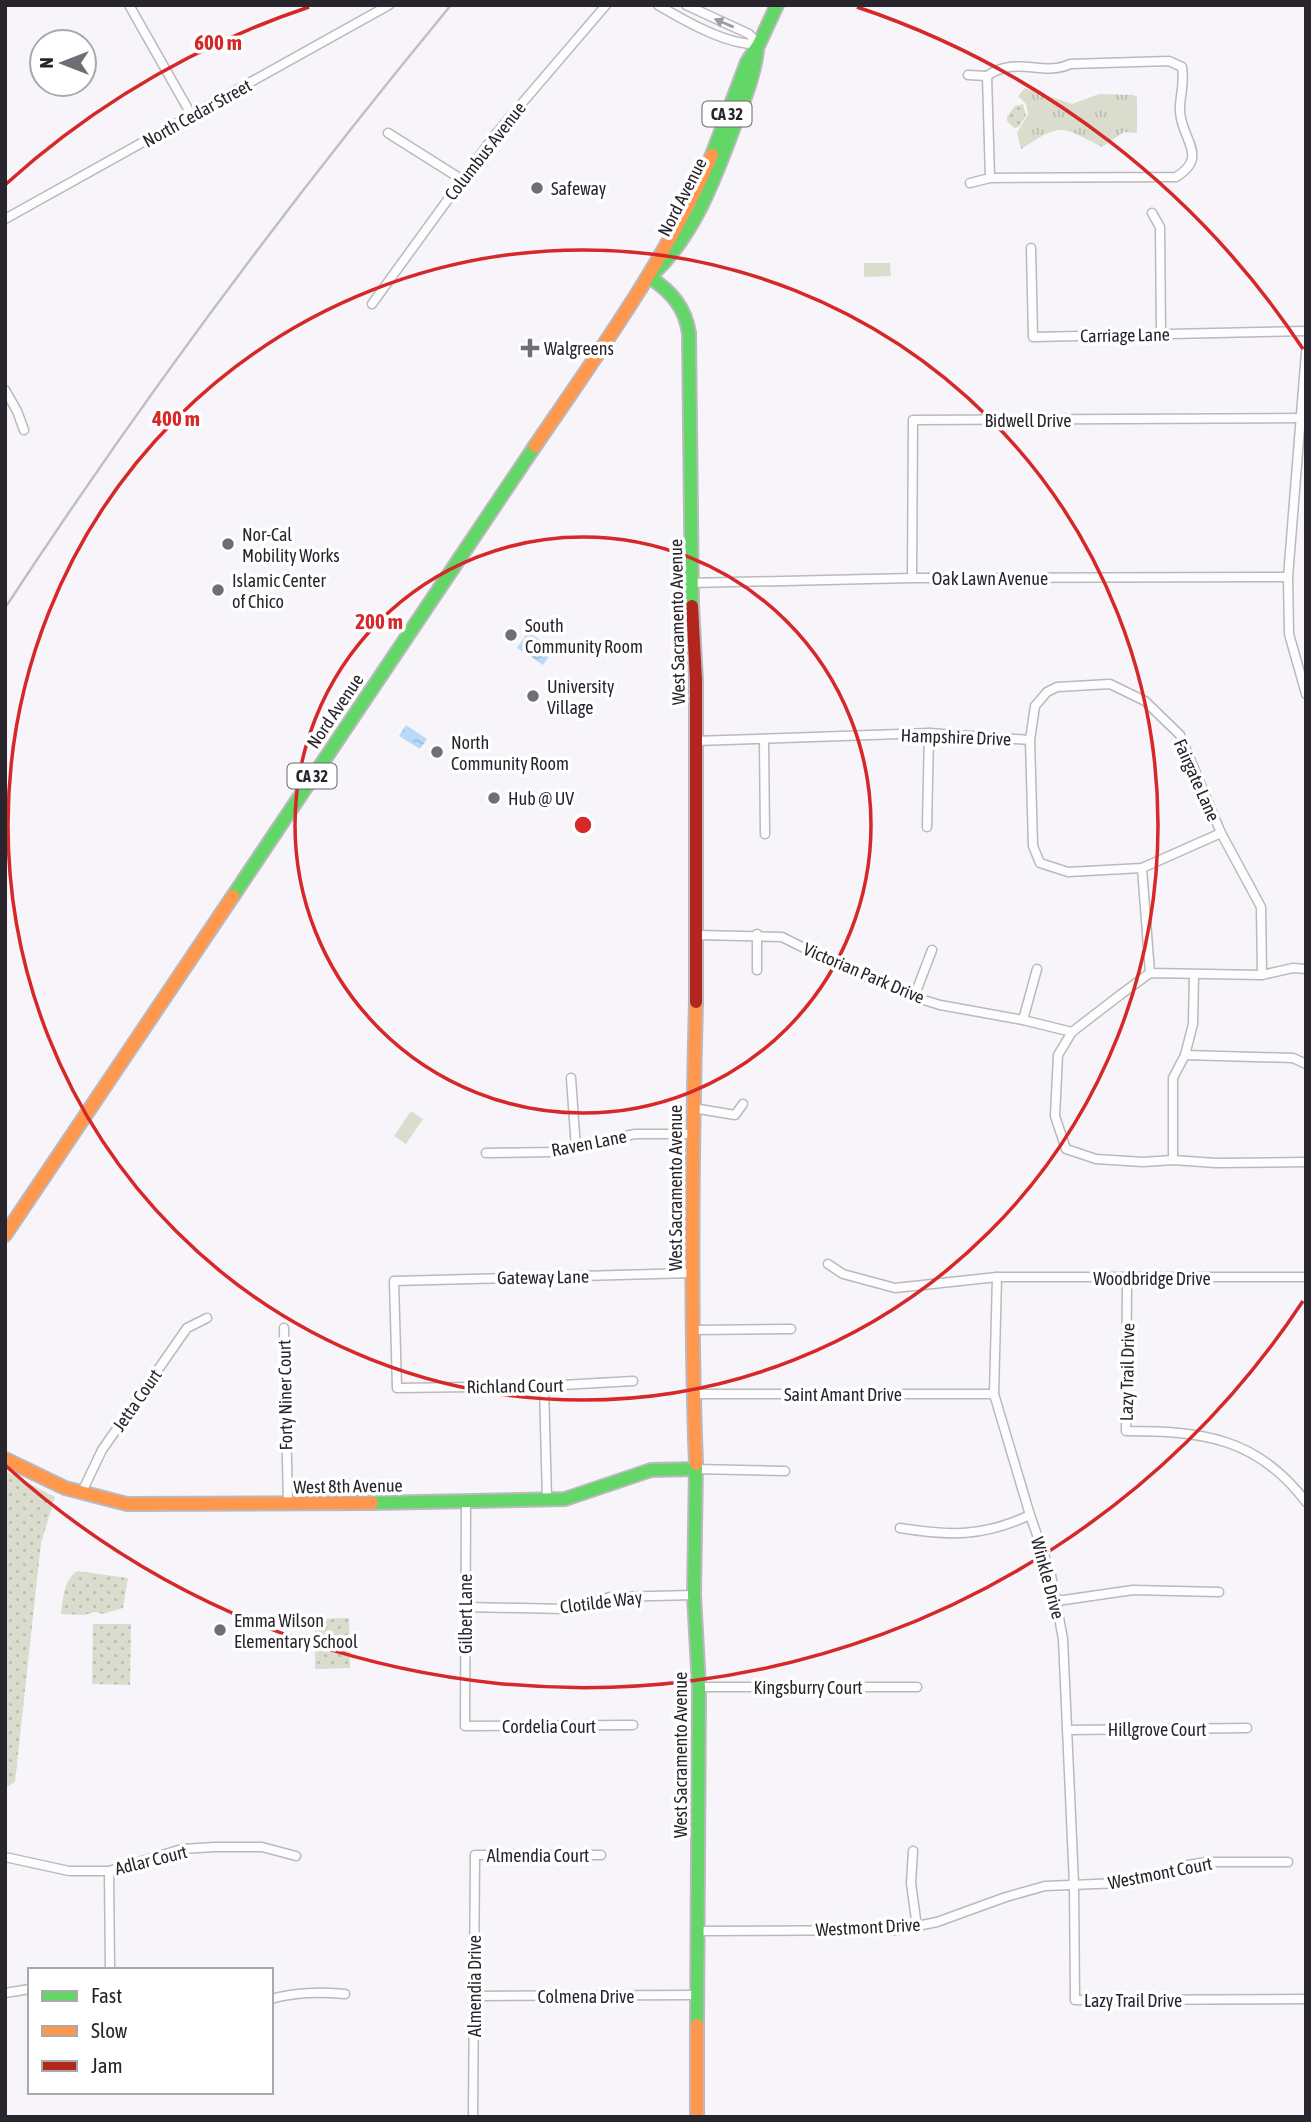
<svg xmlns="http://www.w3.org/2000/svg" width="1311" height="2122" viewBox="0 0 1311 2122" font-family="'Asap Condensed',sans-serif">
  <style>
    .grass { fill: url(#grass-tufts) }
    .park { fill: url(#park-dots) }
    .pitch { fill: #daddcd }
    .water { fill: url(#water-ripples) }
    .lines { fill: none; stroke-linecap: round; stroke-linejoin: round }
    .street-casing { stroke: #bbb8be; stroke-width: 11 }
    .fast-casing { stroke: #bbb8be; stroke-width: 16 }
    .slow-casing { stroke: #bbb8be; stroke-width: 16 }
    .jam-casing { stroke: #bbb8be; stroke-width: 16 }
    .street { stroke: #fefdfe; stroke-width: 8 }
    .fast { stroke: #63d668; stroke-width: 12 }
    .slow { stroke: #ff974d; stroke-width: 12 }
    .jam { stroke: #b3261e; stroke-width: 12 }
    .rail { stroke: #c1bfc1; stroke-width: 2.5 }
    .oneway { fill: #9e9ca0 }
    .ring { fill: none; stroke: #d62828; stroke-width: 3.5 }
    .poi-dot { fill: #716d74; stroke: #fff; stroke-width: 2.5 }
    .labels { text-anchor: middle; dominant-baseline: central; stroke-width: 7; stroke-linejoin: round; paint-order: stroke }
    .shield { fill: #fff; stroke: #69666b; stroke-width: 2 }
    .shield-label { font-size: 16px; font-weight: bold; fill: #29252c }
    .street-label { font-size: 18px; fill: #29252c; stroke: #fff }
    .poi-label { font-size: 18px; fill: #29252c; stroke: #fff; text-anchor: start }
    .centre { fill: #d62828; stroke: #fff; stroke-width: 3.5 }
    .ring-label { font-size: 21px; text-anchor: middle; font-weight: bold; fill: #d62828; stroke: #fff; stroke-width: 7; stroke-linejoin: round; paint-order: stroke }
  </style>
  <defs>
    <pattern id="grass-tufts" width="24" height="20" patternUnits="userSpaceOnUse" patternTransform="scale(1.75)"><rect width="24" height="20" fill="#daddcd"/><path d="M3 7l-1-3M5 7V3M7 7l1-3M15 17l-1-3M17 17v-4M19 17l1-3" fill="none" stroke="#bbbeb0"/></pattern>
    <pattern id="park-dots" width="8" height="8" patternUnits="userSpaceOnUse" patternTransform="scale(1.75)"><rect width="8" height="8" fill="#daddcd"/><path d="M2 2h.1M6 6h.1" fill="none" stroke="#bbbeb0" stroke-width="1.8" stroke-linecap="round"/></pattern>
    <pattern id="water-ripples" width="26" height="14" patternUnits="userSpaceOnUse" patternTransform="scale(1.75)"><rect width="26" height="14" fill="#b9d9f8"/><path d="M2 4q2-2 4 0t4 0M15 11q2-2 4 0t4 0" fill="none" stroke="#9fbad5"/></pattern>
  </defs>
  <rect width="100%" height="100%" fill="#f7f4fa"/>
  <path class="grass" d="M 1025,88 L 1072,104 L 1099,94 L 1133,95 L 1137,97 L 1137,133 L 1124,132 L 1102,147 C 1059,125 1062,123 1021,149 L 1017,133 L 1028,114 L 1026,104 L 1018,96 Z"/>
  <g class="park">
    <path d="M 1023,104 L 1026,115 L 1019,127 L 1014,128 L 1007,121 L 1007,117 L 1015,106 Z"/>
    <path d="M 5,1471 L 55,1497 L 41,1543 L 15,1782 L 5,1788 Z"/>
    <path d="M 77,1571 L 128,1578 L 123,1608 L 103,1614 L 95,1612 L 84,1615 L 61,1614 C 63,1599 63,1581 77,1571 Z"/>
    <path d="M 349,1618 L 350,1668 L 315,1669 L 315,1619 Z"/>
    <path d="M 93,1624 L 131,1624 L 130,1685 L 92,1684 Z"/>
  </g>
  <g class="pitch">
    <path d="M 864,263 L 890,263 L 891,276 L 864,277 Z"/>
    <path d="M 411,1111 L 423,1119 L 406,1144 L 394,1136 Z"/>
  </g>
  <g class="water">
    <path d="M 528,632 L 554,649 L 543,665 L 517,648 Z"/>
    <path d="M 406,725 L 427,739 L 420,749 L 399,736 Z"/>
  </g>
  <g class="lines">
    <defs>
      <g id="street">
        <path d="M 129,5 L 192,116"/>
        <path d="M 658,5 C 685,21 728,46 759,44"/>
        <path d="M 686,5 L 749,34 L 759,44"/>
        <path d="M 968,75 L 987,76"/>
        <path d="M 388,133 L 461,179"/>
        <path d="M 970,183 L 990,178 L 1176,177 C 1209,157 1182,140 1180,112 C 1179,97 1185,86 1182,67 L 1169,61 L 1070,64 C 1044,77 1017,55 987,76 L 990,178"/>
        <path d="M 1152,213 L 1160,227 L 1161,334"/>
        <path d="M 5,219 L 389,5"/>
        <path d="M 1031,248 L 1033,337 L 1306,331"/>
        <path d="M 372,304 L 494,136 L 606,5"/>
        <path d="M 1306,352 L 1288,577 L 1289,634 L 1306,694"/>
        <path d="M 5,390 L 17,411 L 24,430"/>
        <path d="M 912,578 L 913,420 L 1302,418"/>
        <path d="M 691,583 L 912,578 L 1288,577"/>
        <path d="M 764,740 L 765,834"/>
        <path d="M 695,741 L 929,733 L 1030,740"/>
        <path d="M 927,827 L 929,733"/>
        <path d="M 1221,833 L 1142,868 L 1068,872 L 1040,863 L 1033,846 L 1030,740 L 1035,706 L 1047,692 L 1057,687 L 1110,684 L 1145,701 L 1180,735 L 1221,833 L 1261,907 L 1262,975"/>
        <path d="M 1142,868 L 1150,973"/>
        <path d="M 697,935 L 782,937 L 846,969 L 914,997 L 940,1005 L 1023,1020 L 1072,1032"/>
        <path d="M 1306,969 L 1293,968 L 1262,975 L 1150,973 L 1120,995 L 1072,1032 L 1058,1055 L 1055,1116 L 1066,1149 L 1096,1159 L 1143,1162 L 1173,1160 L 1216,1163 L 1306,1162"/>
        <path d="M 757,970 L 757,934"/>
        <path d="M 914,997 L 932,950"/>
        <path d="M 1023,1020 L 1037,969"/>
        <path d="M 1185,1055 L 1293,1058 L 1306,1064"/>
        <path d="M 571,1078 L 576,1148"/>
        <path d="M 693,1108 L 735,1115 L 743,1104"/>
        <path d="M 486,1153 L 550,1152 L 635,1134 L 693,1134"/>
        <path d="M 1173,1160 L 1173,1078 L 1185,1055 L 1193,1024 L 1194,975"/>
        <path d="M 828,1264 L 843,1274 L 895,1288 L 997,1277 L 1306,1277"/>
        <path d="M 997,1277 L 994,1394 L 1030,1515 L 1051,1575 L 1063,1639 L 1074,1884 L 1075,2000 L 1306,1999"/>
        <path d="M 1127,1278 L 1126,1431 C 1201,1431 1257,1437 1306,1502"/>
        <path d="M 284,1328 L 288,1505"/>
        <path d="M 694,1330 L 791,1329"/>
        <path d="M 633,1381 L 544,1386 L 397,1388 L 394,1281 L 692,1273"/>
        <path d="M 544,1386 L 547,1499"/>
        <path d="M 693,1394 L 994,1394"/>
        <path d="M 696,1469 L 785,1471"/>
        <path d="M 81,1494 L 102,1450 L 187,1328 L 207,1318"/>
        <path d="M 466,1502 L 465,1726 L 633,1725"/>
        <path d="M 900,1528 C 950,1536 983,1537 1030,1515"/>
        <path d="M 1057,1601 L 1133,1590 L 1219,1592"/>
        <path d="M 466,1607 L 566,1609 L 610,1597 L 694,1595"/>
        <path d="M 699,1687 L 917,1687"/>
        <path d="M 1067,1730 L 1247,1728"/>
        <path d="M 913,1851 L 911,1883 L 917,1927"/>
        <path d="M 5,1857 L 69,1871 L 109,1871 L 182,1849 L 214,1847 L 262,1847 L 296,1856"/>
        <path d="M 109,1871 L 110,1970"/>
        <path d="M 698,1931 L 898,1930 L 937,1922 L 1006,1897 L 1045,1886 L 1120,1883 L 1137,1880 L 1188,1865 L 1207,1862 L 1288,1862"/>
        <path d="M 5,1993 L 30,1989"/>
        <path d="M 474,1996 L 698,1995"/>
        <path d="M 271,1999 C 296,1992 319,1992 345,1994"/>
        <path d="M 473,2117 L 475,1855 L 601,1855"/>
      </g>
      <g id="fast">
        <path d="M 712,155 L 747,62 L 759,44 L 777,5"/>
        <path d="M 652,275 C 695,234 715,178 735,124 C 744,100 754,76 757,51"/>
        <path d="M 649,277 C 671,291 685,307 689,333 L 692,606"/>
        <path d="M 233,896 L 535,446"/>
        <path d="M 696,1464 L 694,1595 L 699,1687 L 697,2025"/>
        <path d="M 372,1503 L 565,1499 L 651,1470 L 696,1469"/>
      </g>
      <g id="slow">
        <path d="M 535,446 C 599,352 666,260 712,155"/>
        <path d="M 696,1002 C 692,1156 690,1310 696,1464"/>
        <path d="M 5,1235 L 233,896"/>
        <path d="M 5,1459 L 65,1488 L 127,1504 L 372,1503"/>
        <path d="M 697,2117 L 697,2025"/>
      </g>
      <path id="jam" d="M 692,606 L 696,680 L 696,1002"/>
    </defs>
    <use href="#street" class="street-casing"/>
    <use href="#fast" class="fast-casing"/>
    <use href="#slow" class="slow-casing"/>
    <use href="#jam" class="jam-casing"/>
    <use href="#street" class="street"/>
    <use href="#fast" class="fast"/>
    <use href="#slow" class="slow"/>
    <use href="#jam" class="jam"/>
    <path class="rail" d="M 5,608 C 142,399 292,198 451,5"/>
  </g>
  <defs><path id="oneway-solid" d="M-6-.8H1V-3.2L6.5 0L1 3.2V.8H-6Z" transform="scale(1.75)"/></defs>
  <use class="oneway" href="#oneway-solid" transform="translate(724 23) rotate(-157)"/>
  <g class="ring">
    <circle cx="583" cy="825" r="288"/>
    <circle cx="583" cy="825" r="575"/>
    <path d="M1303 1301A863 863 0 0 1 6 1466M6 184A863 863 0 0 1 309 7M857 7A863 863 0 0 1 1303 349"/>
  </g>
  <g class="poi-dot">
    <circle cx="537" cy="188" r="7"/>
    <path d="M526.5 337.5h7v7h7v7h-7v7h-7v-7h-7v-7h7z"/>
    <circle cx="228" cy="544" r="7"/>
    <circle cx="218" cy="590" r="7"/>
    <circle cx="511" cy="635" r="7"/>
    <circle cx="533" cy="696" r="7"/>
    <circle cx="437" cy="752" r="7"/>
    <circle cx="494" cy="798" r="7"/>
    <circle cx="220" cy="1630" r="7"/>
  </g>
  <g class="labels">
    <g class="shield">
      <rect x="702.5" y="101.5" width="49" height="25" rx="5"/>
      <rect x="287.5" y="763.5" width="49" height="25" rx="5"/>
    </g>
    <g class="shield-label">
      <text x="727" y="114">CA 32</text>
      <text x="312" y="776">CA 32</text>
    </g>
    <g class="street-label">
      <text transform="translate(197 113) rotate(-29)">North Cedar Street</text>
      <text transform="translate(485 151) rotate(-52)">Columbus Avenue</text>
      <text transform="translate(682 197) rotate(-63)">Nord Avenue</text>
      <text transform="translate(1125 335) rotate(-1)">Carriage Lane</text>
      <text x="1028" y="420">Bidwell Drive</text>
      <text x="990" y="578">Oak Lawn Avenue</text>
      <text transform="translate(677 622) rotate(-91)">West Sacramento Avenue</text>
      <text transform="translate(335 711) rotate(-56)">Nord Avenue</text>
      <text transform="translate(956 737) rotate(2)">Hampshire Drive</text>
      <text transform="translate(1197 780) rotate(66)">Fairgate Lane</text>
      <text transform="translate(864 973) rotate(23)">Victorian Park Drive</text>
      <text transform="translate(589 1143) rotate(-11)">Raven Lane</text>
      <text transform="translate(675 1188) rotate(-90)">West Sacramento Avenue</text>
      <text transform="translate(543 1277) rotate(-1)">Gateway Lane</text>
      <text x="1152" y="1278">Woodbridge Drive</text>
      <text transform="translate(1127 1372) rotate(-89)">Lazy Trail Drive</text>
      <text transform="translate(515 1386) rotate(-1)">Richland Court</text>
      <text x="843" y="1394">Saint Amant Drive</text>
      <text transform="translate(285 1395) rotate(-91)">Forty Niner Court</text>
      <text transform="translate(137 1400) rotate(-55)">Jetta Court</text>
      <text transform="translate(348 1486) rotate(-1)">West 8th Avenue</text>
      <text transform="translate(1048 1578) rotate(75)">Winkle Drive</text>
      <text transform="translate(601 1602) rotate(-7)">Clotilde Way</text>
      <text transform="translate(465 1614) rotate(-90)">Gilbert Lane</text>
      <text x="808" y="1687">Kingsburry Court</text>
      <text x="549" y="1726">Cordelia Court</text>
      <text x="1157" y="1729">Hillgrove Court</text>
      <text transform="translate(680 1755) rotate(-90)">West Sacramento Avenue</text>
      <text x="538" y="1855">Almendia Court</text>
      <text transform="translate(151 1860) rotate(-14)">Adlar Court</text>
      <text transform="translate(1160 1873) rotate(-11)">Westmont Court</text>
      <text transform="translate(868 1927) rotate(-3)">Westmont Drive</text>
      <text transform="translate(474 1986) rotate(-90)">Almendia Drive</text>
      <text x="586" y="1996">Colmena Drive</text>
      <text x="1133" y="2000">Lazy Trail Drive</text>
    </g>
    <g class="poi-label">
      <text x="551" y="188">Safeway</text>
      <text x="544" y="348">Walgreens</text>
      <text x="242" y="534">Nor-Cal<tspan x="242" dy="21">Mobility Works</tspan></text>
      <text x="232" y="580">Islamic Center<tspan x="232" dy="21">of Chico</tspan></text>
      <text x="525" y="625">South<tspan x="525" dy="21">Community Room</tspan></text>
      <text x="547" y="686">University<tspan x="547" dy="21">Village</tspan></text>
      <text x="451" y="742">North<tspan x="451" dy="21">Community Room</tspan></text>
      <text x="508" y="798">Hub @ UV</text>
      <text x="234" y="1620">Emma Wilson<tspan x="234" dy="21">Elementary School</tspan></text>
    </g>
  </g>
  <circle cx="583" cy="825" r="10" class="centre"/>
  <g class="ring-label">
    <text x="218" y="50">600 m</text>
    <text x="176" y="426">400 m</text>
    <text x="379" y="629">200 m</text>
  </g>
  <rect width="1311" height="2122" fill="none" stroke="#29252c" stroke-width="14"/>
  <rect x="28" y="1968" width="245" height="126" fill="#ffffff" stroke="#a9a8ab" stroke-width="2"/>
  <rect x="42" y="1991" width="35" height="10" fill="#63d668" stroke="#a9a8ab" stroke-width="2"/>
  <text x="91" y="2003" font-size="21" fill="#29252c">Fast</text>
  <rect x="42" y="2026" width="35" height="10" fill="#ff974d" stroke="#a9a8ab" stroke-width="2"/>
  <text x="91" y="2038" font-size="21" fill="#29252c">Slow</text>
  <rect x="42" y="2061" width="35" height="10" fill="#b3261e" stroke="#a9a8ab" stroke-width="2"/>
  <text x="91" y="2073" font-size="21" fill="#29252c">Jam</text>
  <g transform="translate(63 63) rotate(270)"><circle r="33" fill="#ffffff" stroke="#a9a8ab" stroke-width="2"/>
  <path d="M0-5L12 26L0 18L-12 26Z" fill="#716d74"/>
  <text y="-10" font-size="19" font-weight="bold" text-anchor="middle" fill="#29252c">N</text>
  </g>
</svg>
